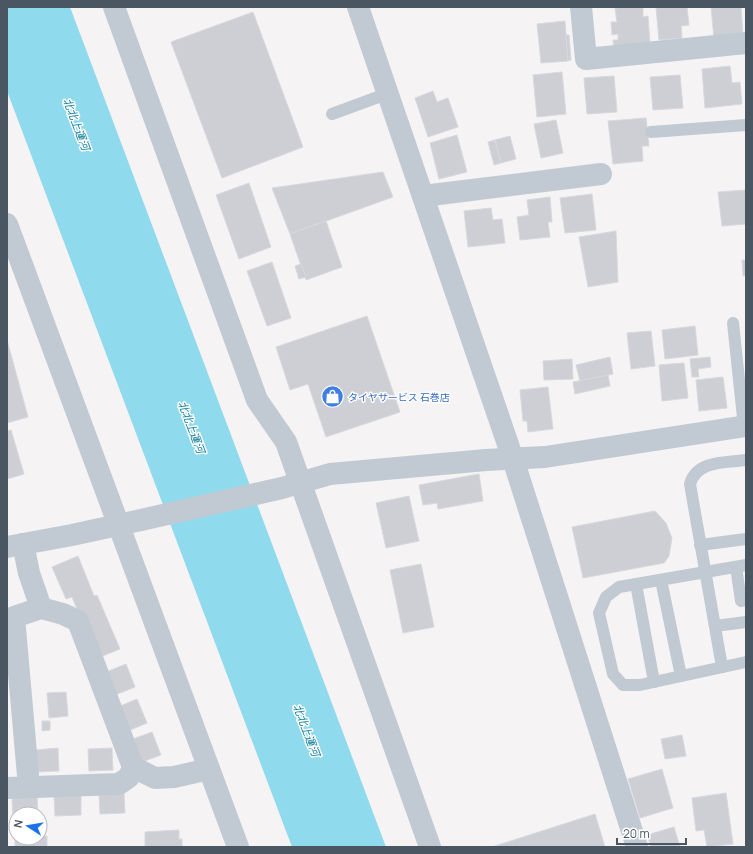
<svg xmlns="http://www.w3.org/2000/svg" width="753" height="854" viewBox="0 0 753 854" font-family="Manrope,'Noto Sans JP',sans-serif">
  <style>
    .water { fill: #90daee }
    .building { fill: #cdcfd5; stroke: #d7d9de }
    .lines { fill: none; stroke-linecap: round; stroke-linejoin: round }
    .service { stroke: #c1cad2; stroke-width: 12 }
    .minor { stroke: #c1cad2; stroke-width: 22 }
    .tertiary { stroke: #c1cad2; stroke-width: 22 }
    .labels { text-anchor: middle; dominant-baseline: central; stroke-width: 3; stroke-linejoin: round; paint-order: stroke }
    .shop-label { font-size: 10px; fill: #366cbe; stroke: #fff; text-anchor: start }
    .water-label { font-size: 11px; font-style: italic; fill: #0c7c9b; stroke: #fff }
  </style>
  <rect width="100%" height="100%" fill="#f5f3f3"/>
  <path class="water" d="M 7,7 L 70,7 L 386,847 L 292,847 L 7,91 Z"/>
  <g class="building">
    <path d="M 643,7 L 643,17 L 648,16 L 650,43 L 614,50 L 613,40 L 618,40 L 618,34 L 612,35 L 611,22 L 617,22 L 615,8 Z"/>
    <path d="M 656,7 L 687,7 L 689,25 L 681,26 L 682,38 L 659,40 Z"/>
    <path d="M 711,7 L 741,7 L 743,36 L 714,39 Z"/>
    <path d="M 253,12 L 303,147 L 222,178 L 171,42 Z"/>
    <path d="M 565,21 L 568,61 L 541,63 L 537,24 Z"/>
    <path d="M 566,35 L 569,35 L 571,60 L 568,61 Z"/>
    <path d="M 730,66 L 732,83 L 740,82 L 742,104 L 705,108 L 702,69 Z"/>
    <path d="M 562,72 L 566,114 L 537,117 L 533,75 Z"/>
    <path d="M 680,75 L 683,108 L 653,110 L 650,77 Z"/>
    <path d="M 614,76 L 617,112 L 587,114 L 584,78 Z"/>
    <path d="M 433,91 L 437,102 L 448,98 L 458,127 L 428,137 L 415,98 Z"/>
    <path d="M 646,118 L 649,146 L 642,146 L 643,161 L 613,164 L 608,121 Z"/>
    <path d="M 556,120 L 563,153 L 541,158 L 534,124 Z"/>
    <path d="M 457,135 L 467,172 L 439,179 L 430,143 Z"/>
    <path d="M 510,136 L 516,159 L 501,163 L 495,140 Z"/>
    <path d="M 495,140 L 501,163 L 494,165 L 488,142 Z"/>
    <path d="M 383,172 L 393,197 L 290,234 L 272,188 Z"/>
    <path d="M 249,183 L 271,247 L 239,259 L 216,195 Z"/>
    <path d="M 746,190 L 746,224 L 722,226 L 718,192 Z"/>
    <path d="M 592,194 L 596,230 L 565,233 L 560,198 Z"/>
    <path d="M 550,197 L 552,222 L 548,222 L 550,237 L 520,240 L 517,217 L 529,215 L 527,200 Z"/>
    <path d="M 491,208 L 493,220 L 502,219 L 505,243 L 468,247 L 464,211 Z"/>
    <path d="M 326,221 L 342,267 L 306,280 L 290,234 Z"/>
    <path d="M 616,231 L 618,282 L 588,287 L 579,237 Z"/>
    <path d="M 742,260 L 746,260 L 746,275 L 743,276 Z"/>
    <path d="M 272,262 L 291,318 L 267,326 L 247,271 Z"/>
    <path d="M 301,264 L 306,277 L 299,279 L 295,266 Z"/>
    <path d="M 367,316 L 400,412 L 326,437 L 308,384 L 290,390 L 276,347 Z"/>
    <path d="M 695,326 L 698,355 L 665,359 L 662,330 Z"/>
    <path d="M 651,331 L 655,366 L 631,369 L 627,333 Z"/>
    <path d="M 7,340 L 28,417 L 7,423 Z"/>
    <path d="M 610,357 L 613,374 L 580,381 L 576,365 Z"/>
    <path d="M 710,357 L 711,367 L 698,369 L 699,377 L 692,377 L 690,359 Z"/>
    <path d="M 572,359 L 573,379 L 544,380 L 543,361 Z"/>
    <path d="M 684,363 L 688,398 L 662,401 L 659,365 Z"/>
    <path d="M 608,375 L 610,386 L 575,394 L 573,382 Z"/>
    <path d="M 723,377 L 727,408 L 699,411 L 696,380 Z"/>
    <path d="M 548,387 L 553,429 L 528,432 L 527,421 L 523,421 L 520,390 Z"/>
    <path d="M 11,430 L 24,474 L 7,479 L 7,431 Z"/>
    <path d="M 479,474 L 483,501 L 438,509 L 437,503 L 423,505 L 419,485 Z"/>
    <path d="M 409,496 L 419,541 L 386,548 L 376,503 Z"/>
    <path d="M 655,511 L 666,523 L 672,538 L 669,556 L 664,563 L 583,578 L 572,527 Z"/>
    <path d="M 78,556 L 94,596 L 97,595 L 120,649 L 100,657 L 89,638 L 72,597 L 66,599 L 52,567 Z"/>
    <path d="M 421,564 L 434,627 L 403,633 L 390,570 Z"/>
    <path d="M 126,664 L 135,687 L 115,695 L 106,672 Z"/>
    <path d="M 66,692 L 68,716 L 49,718 L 47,693 Z"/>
    <path d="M 137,699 L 147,723 L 128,731 L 118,707 Z"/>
    <path d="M 42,721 L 50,721 L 50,730 L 42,731 Z"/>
    <path d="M 152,732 L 161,755 L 142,762 L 133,739 Z"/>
    <path d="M 682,735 L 686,756 L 665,759 L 661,739 Z"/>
    <path d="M 58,748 L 59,771 L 36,772 L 35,750 Z"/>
    <path d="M 112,748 L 113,770 L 89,771 L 88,749 Z"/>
    <path d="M 662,769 L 673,808 L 640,818 L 628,779 Z"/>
    <path d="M 81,793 L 81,815 L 55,816 L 54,794 Z"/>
    <path d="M 726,793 L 733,844 L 707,847 L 704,830 L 696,831 L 692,798 Z"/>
    <path d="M 124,794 L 125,813 L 100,814 L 99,795 Z"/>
    <path d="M 37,796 L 38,814 L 16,814 L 16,819 L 13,819 L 12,797 Z"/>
    <path d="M 595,814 L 605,847 L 492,847 Z"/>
    <path d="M 674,827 L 680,847 L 651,847 L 647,835 Z"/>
    <path d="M 179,830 L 179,839 L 182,839 L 182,847 L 145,847 L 145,832 Z"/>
    <path d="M 15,836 L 16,838 L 47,836 L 47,847 L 15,847 Z"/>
  </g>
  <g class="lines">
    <g class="service">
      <path d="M 332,114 L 389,93"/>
      <path d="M 651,132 L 746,125"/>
      <path d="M 733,323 L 744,427"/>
      <path d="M 700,545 L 746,539"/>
      <path d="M 746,565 L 619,587 L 606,597 L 599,613 L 613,674 L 623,685 L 640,685 L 746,662"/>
      <path d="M 736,567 L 741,601 L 746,600"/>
      <path d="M 661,580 L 681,676"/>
      <path d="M 636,584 L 654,682"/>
      <path d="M 715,626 L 746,622"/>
      <path d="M 722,667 L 690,484 C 697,460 725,463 746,460"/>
    </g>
    <g class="minor">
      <path d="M 114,7 L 257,400 L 286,442 L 430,847"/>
      <path d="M 581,7 L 586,59 L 746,43"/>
      <path d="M 423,196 L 601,174"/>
      <path d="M 7,224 L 238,847"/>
      <path d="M 513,459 L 637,847"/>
      <path d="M 23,544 L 29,573 L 41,608"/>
      <path d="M 133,767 L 155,778 L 174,777 L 209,769"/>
      <path d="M 7,788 L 119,784 L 129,777 L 133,767 L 78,621 L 63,614 L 41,608 L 14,617 L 29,787"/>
    </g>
    <g class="tertiary">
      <path d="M 358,7 L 513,459"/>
      <path d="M 7,547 L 72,535 L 141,520 L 282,488 L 330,474 L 486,460 L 545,457 L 746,426"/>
    </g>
  </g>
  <defs>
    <symbol id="shop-disc" viewBox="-11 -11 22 22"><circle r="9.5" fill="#3f7fe0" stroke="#fff"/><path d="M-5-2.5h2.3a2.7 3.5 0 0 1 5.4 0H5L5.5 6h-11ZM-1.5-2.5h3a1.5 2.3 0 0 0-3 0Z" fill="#fff"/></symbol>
  </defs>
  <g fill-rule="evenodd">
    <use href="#shop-disc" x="320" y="384" width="25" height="25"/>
  </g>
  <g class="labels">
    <g class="shop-label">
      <text x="348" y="397">タイヤサービス 石巻店</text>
    </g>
    <g class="water-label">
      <text transform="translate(77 124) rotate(69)">北北上運河</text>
      <text transform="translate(192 427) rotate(69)">北北上運河</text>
      <text transform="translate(307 730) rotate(69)">北北上運河</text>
    </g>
  </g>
  <rect width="753" height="854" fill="none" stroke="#4a5661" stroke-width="16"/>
  <g transform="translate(28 826) rotate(282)"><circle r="19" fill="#ffffff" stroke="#b7bbc0"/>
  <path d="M0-3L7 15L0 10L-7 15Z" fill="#1a73e8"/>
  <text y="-6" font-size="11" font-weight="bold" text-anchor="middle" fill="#4a5661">N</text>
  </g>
  <path d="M617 838v6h69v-6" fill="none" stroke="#4a5661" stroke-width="2"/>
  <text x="623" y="838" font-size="12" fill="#4a5661" stroke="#ffffff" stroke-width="3" paint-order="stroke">20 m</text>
</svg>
